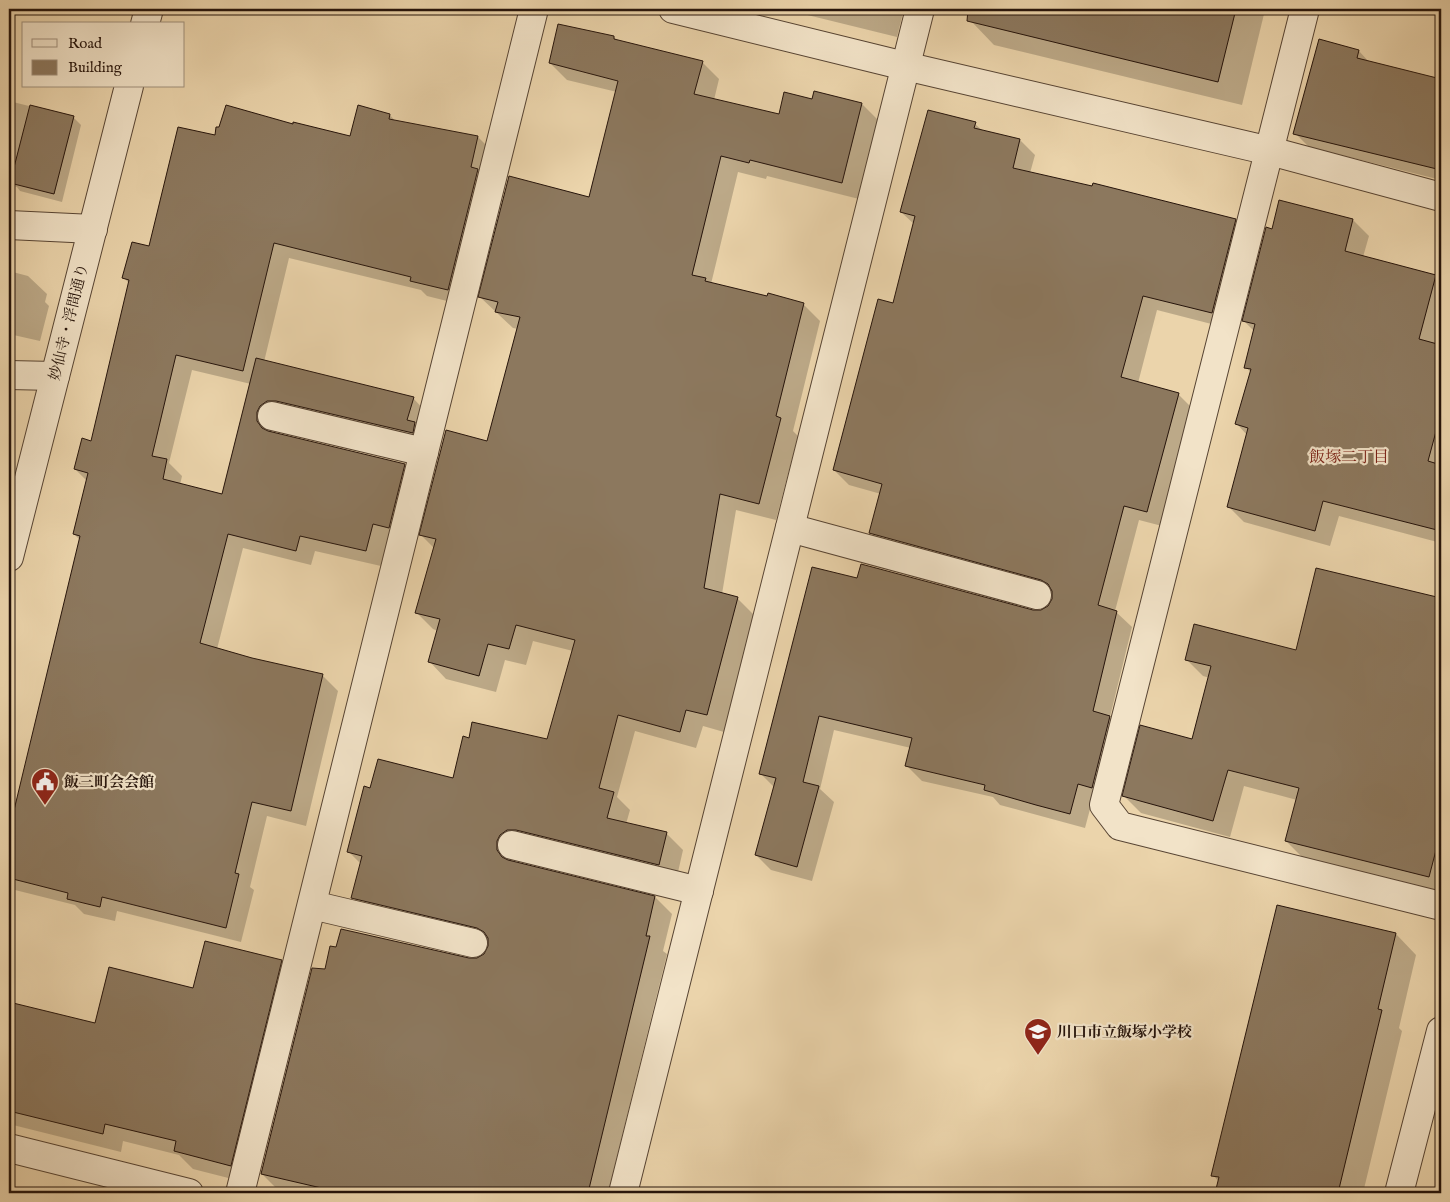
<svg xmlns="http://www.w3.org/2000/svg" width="1450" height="1202" viewBox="0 0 1450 1202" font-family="'IM FELL English','Noto Serif JP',serif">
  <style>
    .shadow { fill: #0003; fill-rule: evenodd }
    .building { fill: #8c785e; stroke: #26140b }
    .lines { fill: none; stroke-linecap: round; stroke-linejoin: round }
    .minor-casing { stroke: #574433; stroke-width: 30 }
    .minor { stroke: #f2e3c8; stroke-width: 28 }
    .labels { text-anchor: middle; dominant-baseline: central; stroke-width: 4.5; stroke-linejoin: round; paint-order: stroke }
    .street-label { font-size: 15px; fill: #26140b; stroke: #f2e3c8 }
    .poi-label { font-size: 15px; font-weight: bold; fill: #26140b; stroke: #f2e3c8; text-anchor: start }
    .neighbourhood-label { font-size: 16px; fill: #7a1f14; stroke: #f2e3c8 }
  </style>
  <rect width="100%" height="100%" fill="#ebd4ab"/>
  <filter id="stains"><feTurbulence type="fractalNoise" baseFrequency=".004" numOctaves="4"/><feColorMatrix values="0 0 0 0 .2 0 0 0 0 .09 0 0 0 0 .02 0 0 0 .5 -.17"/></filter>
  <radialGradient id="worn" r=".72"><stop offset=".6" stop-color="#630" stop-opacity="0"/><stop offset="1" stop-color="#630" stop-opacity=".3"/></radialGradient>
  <g class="shadow">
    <path d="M 783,9 L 904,9 L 897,37 Z"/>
    <path d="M 973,9 L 1259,9 L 1264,14 L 1242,105 L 994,45 L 971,21 Z"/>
    <path d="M 614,37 L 617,41 L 702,62 L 719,79 L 714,100 L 780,116 L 813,100 L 814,93 L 862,104 L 879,121 L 859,199 L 767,176 L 766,179 L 738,172 L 711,284 L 803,304 L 820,321 L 793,431 L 798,436 L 776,520 L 736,510 L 722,594 L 737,598 L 754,615 L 724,732 L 703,726 L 696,748 L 635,731 L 617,797 L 630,810 L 626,824 L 667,834 L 683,850 L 676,881 L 513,858 L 513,863 L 655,897 L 672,914 L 663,951 L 667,954 L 608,1193 L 289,1193 L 279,1191 L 262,1174 L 326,971 L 478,959 L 485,955 L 489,943 L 370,915 L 353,898 L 361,864 L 349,852 L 371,789 L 454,780 L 469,739 L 548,740 L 573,651 L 533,641 L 526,665 L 505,660 L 496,692 L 446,679 L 430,662 L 438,631 L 433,629 L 416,612 L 434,548 L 421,535 L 488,443 L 518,329 L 513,328 L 480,297 L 590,198 L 617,92 L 567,80 L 550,63 Z"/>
    <path d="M 1320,41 L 1359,51 L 1370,63 L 1435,79 L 1438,70 L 1441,71 L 1441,180 L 1309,147 L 1295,133 Z"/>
    <path d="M 9,101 L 73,117 L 81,125 L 62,202 L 20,191 L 17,187 L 9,185 Z"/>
    <path d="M 390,115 L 396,122 L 478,137 L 493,152 L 463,305 L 427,296 L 421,290 L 289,258 L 264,362 L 413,398 L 428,414 L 430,439 L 272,428 L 272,433 L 404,465 L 420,480 L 404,542 L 388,538 L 381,566 L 315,551 L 311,565 L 243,548 L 217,649 L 322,675 L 338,691 L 306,826 L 267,816 L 250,887 L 254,890 L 241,942 L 117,911 L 115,921 L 84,914 L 75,905 L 15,890 L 9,884 L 9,836 L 80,540 L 74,534 L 87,481 L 75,469 L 92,442 L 130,284 L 124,278 L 150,248 L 216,137 L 294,126 L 351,138 ZM 192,370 L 251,384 L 222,495 L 180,485 L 182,476 L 169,463 Z"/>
    <path d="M 975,124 L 983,131 L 1020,140 L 1035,155 L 1030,173 L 1235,221 L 1250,236 L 1227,328 L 1157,310 L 1138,383 L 1178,394 L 1193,409 L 1162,526 L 1139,520 L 1115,611 L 1132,627 L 1110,717 L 1125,732 L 1093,798 L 1085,828 L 1000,805 L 993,797 L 922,781 L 907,766 L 911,748 L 834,730 L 820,789 L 834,802 L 812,881 L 771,870 L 756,855 L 775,788 L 760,773 L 858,580 L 1033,611 L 1042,611 L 1049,607 L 1053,599 L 1053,593 L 886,548 L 871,533 L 881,494 L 849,485 L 834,470 L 894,304 L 915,225 L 901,212 Z"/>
    <path d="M 1353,220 L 1369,236 L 1363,257 L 1441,277 L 1441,543 L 1339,516 L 1330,546 L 1244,522 L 1228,506 L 1247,435 L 1237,424 L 1251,373 L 1246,367 L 1255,332 L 1244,321 L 1273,230 Z"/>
    <path d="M 9,271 L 28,276 L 47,294 L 45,302 L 49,306 L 40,341 L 9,334 Z"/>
    <path d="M 1317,570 L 1441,600 L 1441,892 L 1303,858 L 1286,841 L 1297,800 L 1244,786 L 1230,837 L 1141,813 L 1124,796 L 1193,740 L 1210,678 L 1203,676 L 1186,659 L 1297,652 Z"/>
    <path d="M 1278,906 L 1396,934 L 1416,955 L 1399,1028 L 1402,1031 L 1363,1193 L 1216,1193 L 1219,1182 L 1213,1175 Z"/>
    <path d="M 281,961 L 299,979 L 248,1183 L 193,1169 L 179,1155 L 123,1141 L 121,1152 L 9,1124 L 9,1003 L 96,1025 L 194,990 Z"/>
    <path d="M 37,1187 L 63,1193 L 36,1193 Z"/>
  </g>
  <g class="building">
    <path d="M 968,9 L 1236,9 L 1218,82 L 967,21 Z"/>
    <path d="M 558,24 L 614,36 L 614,39 L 703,61 L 694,94 L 779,114 L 784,92 L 812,99 L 814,91 L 862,103 L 842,183 L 750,160 L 749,163 L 721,156 L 692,275 L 706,278 L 705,281 L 767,296 L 768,293 L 804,303 L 776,416 L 781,418 L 759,504 L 720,494 L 704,588 L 738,597 L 707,715 L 686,710 L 680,732 L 618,715 L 600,784 L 599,788 L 614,792 L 607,818 L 667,832 L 659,865 L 516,830 L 507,830 L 500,835 L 497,841 L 497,850 L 502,857 L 508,860 L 655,896 L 646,936 L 650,936 L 588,1193 L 343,1193 L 261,1174 L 312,968 L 325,969 L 330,946 L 336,947 L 341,929 L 469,958 L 477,958 L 484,954 L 488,946 L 488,938 L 484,932 L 477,928 L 351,898 L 362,856 L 347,852 L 364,786 L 370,788 L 378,759 L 453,778 L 463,736 L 469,738 L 472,722 L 547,739 L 575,640 L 516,625 L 509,649 L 488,644 L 479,676 L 428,662 L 440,619 L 415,613 L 436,539 L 419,535 L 446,430 L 487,441 L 520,317 L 495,312 L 498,302 L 478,297 L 509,176 L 589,197 L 618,81 L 549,63 Z"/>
    <path d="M 1319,39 L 1359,50 L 1357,58 L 1441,79 L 1441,170 L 1293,134 Z"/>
    <path d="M 30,105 L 74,116 L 54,194 L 10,183 Z"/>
    <path d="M 226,105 L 293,124 L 293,122 L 350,136 L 358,105 L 390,114 L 389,119 L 478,136 L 471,167 L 478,169 L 448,290 L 410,281 L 411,277 L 274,243 L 243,371 L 176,355 L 152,456 L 167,459 L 163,479 L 222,494 L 256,358 L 414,397 L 407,420 L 415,422 L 413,433 L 276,401 L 267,401 L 260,406 L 257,412 L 257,421 L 262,428 L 268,431 L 405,464 L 389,528 L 373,524 L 366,551 L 300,536 L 296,551 L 228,534 L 200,643 L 252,658 L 323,674 L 291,811 L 252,802 L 235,873 L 239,874 L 226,928 L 102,897 L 100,907 L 67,899 L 68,893 L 9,878 L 9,831 L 80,536 L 73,534 L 88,473 L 74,469 L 82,438 L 91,441 L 129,280 L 122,278 L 132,242 L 149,246 L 178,127 L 215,135 L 216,127 L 219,127 Z"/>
    <path d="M 928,110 L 976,122 L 974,128 L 1020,139 L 1013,168 L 1092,186 L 1093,183 L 1236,219 L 1212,313 L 1143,296 L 1121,377 L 1179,393 L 1147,512 L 1124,506 L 1098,605 L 1117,611 L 1093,711 L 1110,716 L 1092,788 L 1078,784 L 1070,814 L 1036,805 L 984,790 L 985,785 L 905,766 L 912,738 L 819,716 L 803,782 L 819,786 L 797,867 L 755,855 L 776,778 L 759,774 L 812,567 L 857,578 L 861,564 L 1033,610 L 1041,610 L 1048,606 L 1052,599 L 1052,591 L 1048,584 L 1041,580 L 869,533 L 882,484 L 833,470 L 878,299 L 893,303 L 915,216 L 900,212 Z"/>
    <path d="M 1279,200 L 1353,219 L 1345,251 L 1436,275 L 1419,339 L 1441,345 L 1441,413 L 1428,461 L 1441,465 L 1441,531 L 1323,501 L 1315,531 L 1227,507 L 1248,428 L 1235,424 L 1251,369 L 1244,368 L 1255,324 L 1242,321 L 1266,227 L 1272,229 Z"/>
    <path d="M 1316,568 L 1441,598 L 1441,831 L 1429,877 L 1285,841 L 1299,788 L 1228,770 L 1213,821 L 1122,796 L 1140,725 L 1192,739 L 1211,666 L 1185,660 L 1194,624 L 1296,650 Z"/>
    <path d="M 1277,905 L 1396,933 L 1378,1009 L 1382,1010 L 1338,1193 L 1215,1193 L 1219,1177 L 1211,1176 Z"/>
    <path d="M 205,941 L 282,960 L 231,1166 L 174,1151 L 176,1141 L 105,1124 L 103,1134 L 9,1111 L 9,1002 L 95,1023 L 109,967 L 193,988 Z"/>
  </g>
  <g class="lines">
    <defs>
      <g id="minor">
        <path d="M 673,9 L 905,66 L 1270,151 L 1441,197"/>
        <path d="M 1305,9 L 1104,805 L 1120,826 L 1441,906"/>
        <path d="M 145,24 L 149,9"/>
        <path d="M 9,225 L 93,229"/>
        <path d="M 9,375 L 55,376"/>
        <path d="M 272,416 L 424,452"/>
        <path d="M 790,528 L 1037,595"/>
        <path d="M 9,557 L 129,86"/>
        <path d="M 512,845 L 699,891"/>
        <path d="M 312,905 L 473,943"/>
        <path d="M 9,1148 L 189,1193"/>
        <path d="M 240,1193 L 534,9"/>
        <path d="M 623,1193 L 920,9"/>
        <path d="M 1399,1193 L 1441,1031"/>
      </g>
    </defs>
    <use href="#minor" class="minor-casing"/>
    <use href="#minor" class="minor"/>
  </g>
  <defs>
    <symbol id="civic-pin" viewBox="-11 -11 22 30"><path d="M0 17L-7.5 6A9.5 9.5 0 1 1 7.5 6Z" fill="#8f2418" stroke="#f2e3c8"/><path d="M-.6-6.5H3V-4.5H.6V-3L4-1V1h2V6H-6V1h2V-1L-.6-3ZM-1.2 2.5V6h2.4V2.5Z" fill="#fff"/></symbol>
    <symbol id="school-pin" viewBox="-11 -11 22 30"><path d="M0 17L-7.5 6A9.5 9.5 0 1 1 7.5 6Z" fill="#8f2418" stroke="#f2e3c8"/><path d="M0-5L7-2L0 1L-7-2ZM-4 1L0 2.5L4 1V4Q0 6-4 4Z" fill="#fff"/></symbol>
  </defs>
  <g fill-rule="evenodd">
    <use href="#civic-pin" x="29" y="766" width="32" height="43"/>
    <use href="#school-pin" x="1022" y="1016" width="32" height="43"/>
  </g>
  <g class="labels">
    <g class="street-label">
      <text transform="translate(69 322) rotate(-76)">妙仙寺・浮間通り</text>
    </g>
    <g class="poi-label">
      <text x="64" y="782">飯三町会会館</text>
      <text x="1057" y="1032">川口市立飯塚小学校</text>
    </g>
    <g class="neighbourhood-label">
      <text x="1349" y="458">飯塚二丁目</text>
    </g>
  </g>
  <rect width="1450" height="1202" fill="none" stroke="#ebd4ab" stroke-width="30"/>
  <rect x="10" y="10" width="1430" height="1182" fill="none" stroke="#26140b" stroke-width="2.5"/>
  <rect x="15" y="15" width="1420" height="1172" fill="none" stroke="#26140b"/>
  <rect x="22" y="22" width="162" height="65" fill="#f2e3c8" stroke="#a0907c"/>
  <rect x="32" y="39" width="25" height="8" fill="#f2e3c8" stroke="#a0907c"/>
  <text x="68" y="48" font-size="15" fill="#26140b">Road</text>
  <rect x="32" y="60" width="25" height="15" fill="#8c785e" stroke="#a0907c"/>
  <text x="68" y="72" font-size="15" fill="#26140b">Building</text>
  <rect width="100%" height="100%" filter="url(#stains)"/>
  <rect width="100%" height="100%" fill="url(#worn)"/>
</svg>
